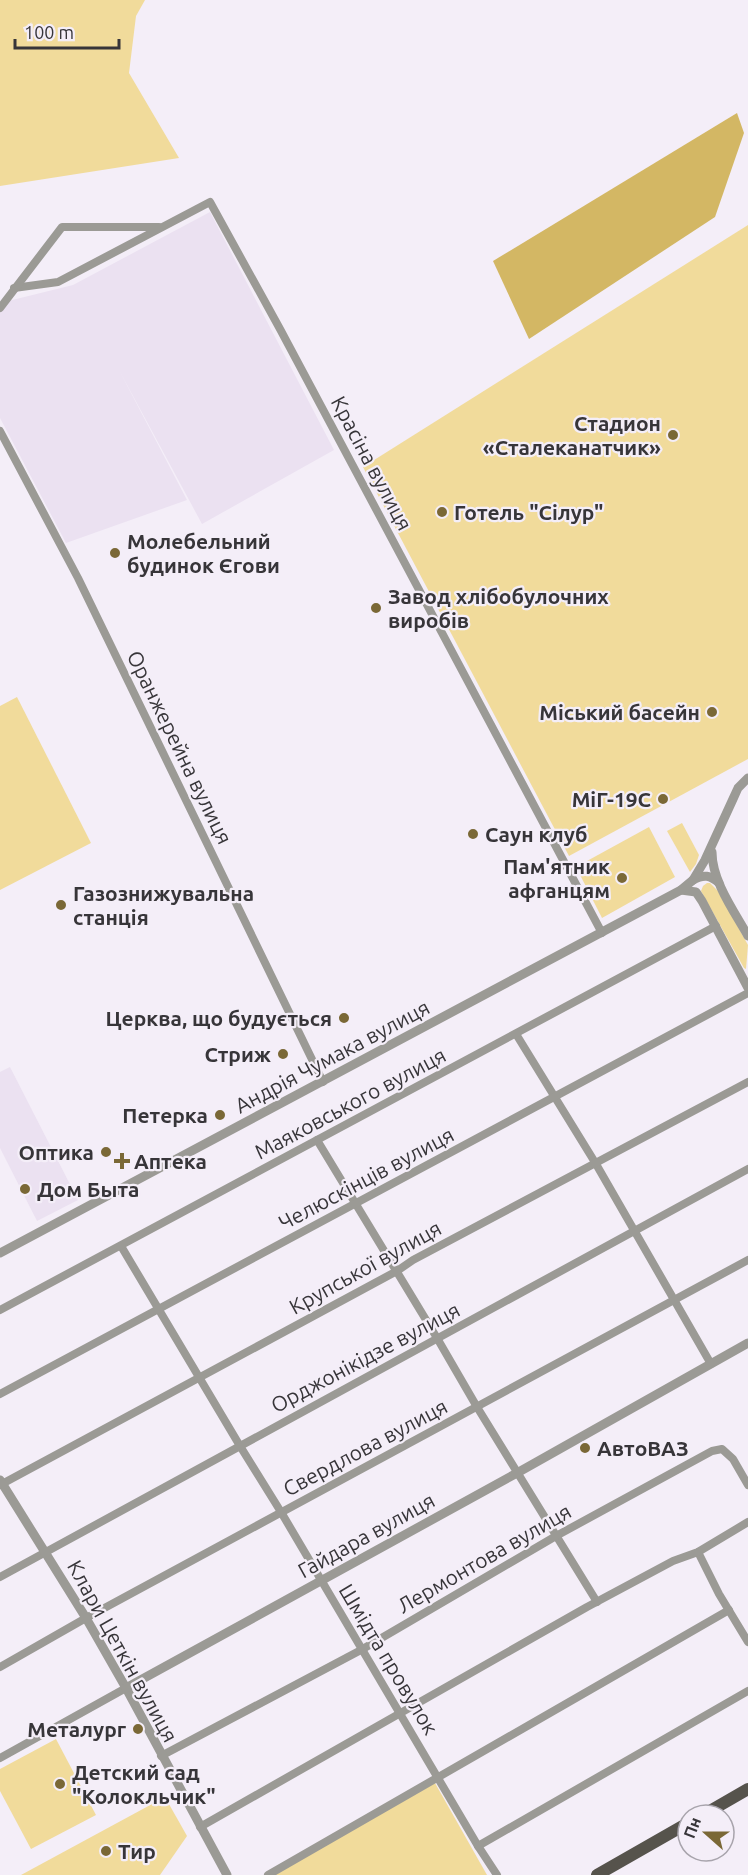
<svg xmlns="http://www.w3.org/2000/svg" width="748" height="1875" viewBox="0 0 748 1875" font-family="Ubuntu,sans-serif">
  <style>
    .built { fill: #ebe1f1 }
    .green { fill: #f1db9b }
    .forest { fill: #d3b764 }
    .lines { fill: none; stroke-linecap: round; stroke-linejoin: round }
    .minor { stroke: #9b9a95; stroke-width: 8 }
    .tertiary { stroke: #9b9a95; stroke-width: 9 }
    .primary { stroke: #56534c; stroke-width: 12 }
    .poi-dot { fill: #7a6836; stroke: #f4eef8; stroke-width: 2 }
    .labels { text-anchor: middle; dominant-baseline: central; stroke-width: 4.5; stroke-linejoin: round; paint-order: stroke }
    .poi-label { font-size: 21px; font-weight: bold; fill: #373539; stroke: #f4eef8; text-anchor: start }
    .street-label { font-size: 21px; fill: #373539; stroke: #f4eef8 }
  </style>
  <rect width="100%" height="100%" fill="#f4eef8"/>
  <g class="built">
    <path d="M 210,212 L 334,450 L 202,524 L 119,370 L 187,500 L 66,543 L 0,418 L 0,303 L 73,285 Z"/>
    <path d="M 10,1067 L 78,1200 L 37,1221 L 0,1148 L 0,1072 Z"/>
  </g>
  <g class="green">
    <path d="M 0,0 L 145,0 L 136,16 L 129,73 L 179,158 L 0,186 Z"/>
    <path d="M 748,225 L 748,759 L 569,856 L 363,467 Z"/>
    <path d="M 17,697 L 91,843 L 0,890 L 0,706 Z"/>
    <path d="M 682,823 L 699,855 L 696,864 L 690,872 L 667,831 Z"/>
    <path d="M 649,827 L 675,877 L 602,918 L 576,867 Z"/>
    <path d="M 707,883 L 710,883 L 718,891 L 748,945 L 746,969 L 744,968 L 701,891 L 703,886 Z"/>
    <path d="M 56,1739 L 96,1815 L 31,1849 L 0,1791 L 0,1769 Z"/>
    <path d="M 435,1783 L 487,1875 L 272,1875 Z"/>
    <path d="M 165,1797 L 187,1836 L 160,1875 L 21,1875 Z"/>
  </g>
  <path class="forest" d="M 737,113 L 744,133 L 715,217 L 529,339 L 493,261 Z"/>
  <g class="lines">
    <g class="minor">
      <path d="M 14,288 L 58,282 L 210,202 L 280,329 L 602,933"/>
      <path d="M 0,308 L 62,227 L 159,227"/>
      <path d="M 0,431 L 78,578 L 323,1082"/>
      <path d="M 516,1034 L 596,1164 L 711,1364"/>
      <path d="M 317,1140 L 437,1338 L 477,1407 L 597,1602"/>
      <path d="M 121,1246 L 240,1446 L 281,1512 L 478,1846 L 497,1875"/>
      <path d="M 0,1310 L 716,926"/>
      <path d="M 0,1394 L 748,993"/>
      <path d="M 0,1485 L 397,1271 L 413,1260 L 748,1082"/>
      <path d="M 698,1552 L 719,1594 L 748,1642"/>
      <path d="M 0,1577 L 748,1169"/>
      <path d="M 0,1667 L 86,1618 L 748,1260"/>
      <path d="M 161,1756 L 361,1650 L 556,1536 L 712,1451 L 722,1449 L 733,1459 L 748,1485"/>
      <path d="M 0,1758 L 126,1688"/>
      <path d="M 200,1827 L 587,1607 L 673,1561 L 698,1552 L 748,1522"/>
      <path d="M 478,1846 L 748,1691"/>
      <path d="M 268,1875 L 729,1610"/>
    </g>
    <g class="tertiary">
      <path d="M 712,852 C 712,881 734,911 748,936"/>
      <path d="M 693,880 C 704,874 710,875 719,883"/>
      <path d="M 681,890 L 696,892 L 702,901 L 748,988"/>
      <path d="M 0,1253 L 681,890 L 693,880 L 705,860 L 733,799 L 738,788 L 748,778"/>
      <path d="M 0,1480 L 86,1618 L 126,1688 L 227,1875"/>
      <path d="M 126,1688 L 517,1473 L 748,1343"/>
    </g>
    <g class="primary">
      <path d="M 703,1815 L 748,1789"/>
      <path d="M 597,1875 L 688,1823"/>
    </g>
  </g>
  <g class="poi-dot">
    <circle cx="673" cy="435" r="6"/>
    <circle cx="442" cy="512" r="6"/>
    <circle cx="115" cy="553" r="6"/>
    <circle cx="376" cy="608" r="6"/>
    <circle cx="712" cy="712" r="6"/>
    <circle cx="663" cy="799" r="6"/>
    <circle cx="473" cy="834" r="6"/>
    <circle cx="622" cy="878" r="6"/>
    <circle cx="61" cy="905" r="6"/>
    <circle cx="344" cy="1018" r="6"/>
    <circle cx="283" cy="1054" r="6"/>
    <circle cx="220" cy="1115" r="6"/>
    <circle cx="106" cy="1152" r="6"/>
    <path d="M119 1152h6v6h6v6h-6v6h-6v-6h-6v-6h6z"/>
    <circle cx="25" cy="1189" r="6"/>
    <circle cx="585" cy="1448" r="6"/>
    <circle cx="138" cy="1729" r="6"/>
    <circle cx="60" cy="1784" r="6"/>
    <circle cx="106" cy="1851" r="6"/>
  </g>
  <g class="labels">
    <g class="poi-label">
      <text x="661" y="423" text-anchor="end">Стадион<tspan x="661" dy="24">«Сталеканатчик»</tspan></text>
      <text x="454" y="512">Готель "Сілур"</text>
      <text x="127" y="541">Молебельний<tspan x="127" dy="24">будинок Єгови</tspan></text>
      <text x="388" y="596">Завод хлібобулочних<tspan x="388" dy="24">виробів</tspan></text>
      <text x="700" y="712" text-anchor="end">Міський басейн</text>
      <text x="651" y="799" text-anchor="end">МіГ-19С</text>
      <text x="485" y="834">Саун клуб</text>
      <text x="610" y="866" text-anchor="end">Пам'ятник<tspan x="610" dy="24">афганцям</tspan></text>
      <text x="73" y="893">Газознижувальна<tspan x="73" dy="24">станція</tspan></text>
      <text x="332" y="1018" text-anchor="end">Церква, що будується</text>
      <text x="271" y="1054" text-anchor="end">Стриж</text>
      <text x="208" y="1115" text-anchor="end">Петерка</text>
      <text x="94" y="1152" text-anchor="end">Оптика</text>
      <text x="134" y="1161">Аптека</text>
      <text x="37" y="1189">Дом Быта</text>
      <text x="597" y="1448">АвтоВАЗ</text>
      <text x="126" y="1729" text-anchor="end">Металург</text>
      <text x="72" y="1772">Детский сад<tspan x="72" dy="24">"Колокльчик"</tspan></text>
      <text x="118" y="1851">Тир</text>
    </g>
    <g class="street-label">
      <text transform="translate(372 463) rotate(62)">Красіна вулиця</text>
      <text transform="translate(180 747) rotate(64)">Оранжерейна вулиця</text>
      <text transform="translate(332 1056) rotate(-28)">Андрія Чумака вулиця</text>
      <text transform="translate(350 1103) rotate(-28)">Маяковського вулиця</text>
      <text transform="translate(366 1178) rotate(-28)">Челюскінців вулиця</text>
      <text transform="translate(365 1267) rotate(-29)">Крупської вулиця</text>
      <text transform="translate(365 1357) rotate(-28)">Орджонікідзе вулиця</text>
      <text transform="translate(365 1447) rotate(-28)">Свердлова вулиця</text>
      <text transform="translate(366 1535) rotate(-29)">Гайдара вулиця</text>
      <text transform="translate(484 1558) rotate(-30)">Лермонтова вулиця</text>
      <text transform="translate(123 1651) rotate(61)">Клари Цеткін вулиця</text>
      <text transform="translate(389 1659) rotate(59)">Шмідта провулок</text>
    </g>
  </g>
  <g transform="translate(706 1833) rotate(291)"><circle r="28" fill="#f4eef8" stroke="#a8a4ac" stroke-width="1.5"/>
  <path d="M0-4.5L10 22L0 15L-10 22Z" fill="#7a6836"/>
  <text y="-9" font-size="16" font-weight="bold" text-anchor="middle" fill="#373539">Пн</text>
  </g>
  <path d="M15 39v9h104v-9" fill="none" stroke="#373539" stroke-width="3"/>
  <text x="24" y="39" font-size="18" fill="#373539" stroke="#f4eef8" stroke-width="4.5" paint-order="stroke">100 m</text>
</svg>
